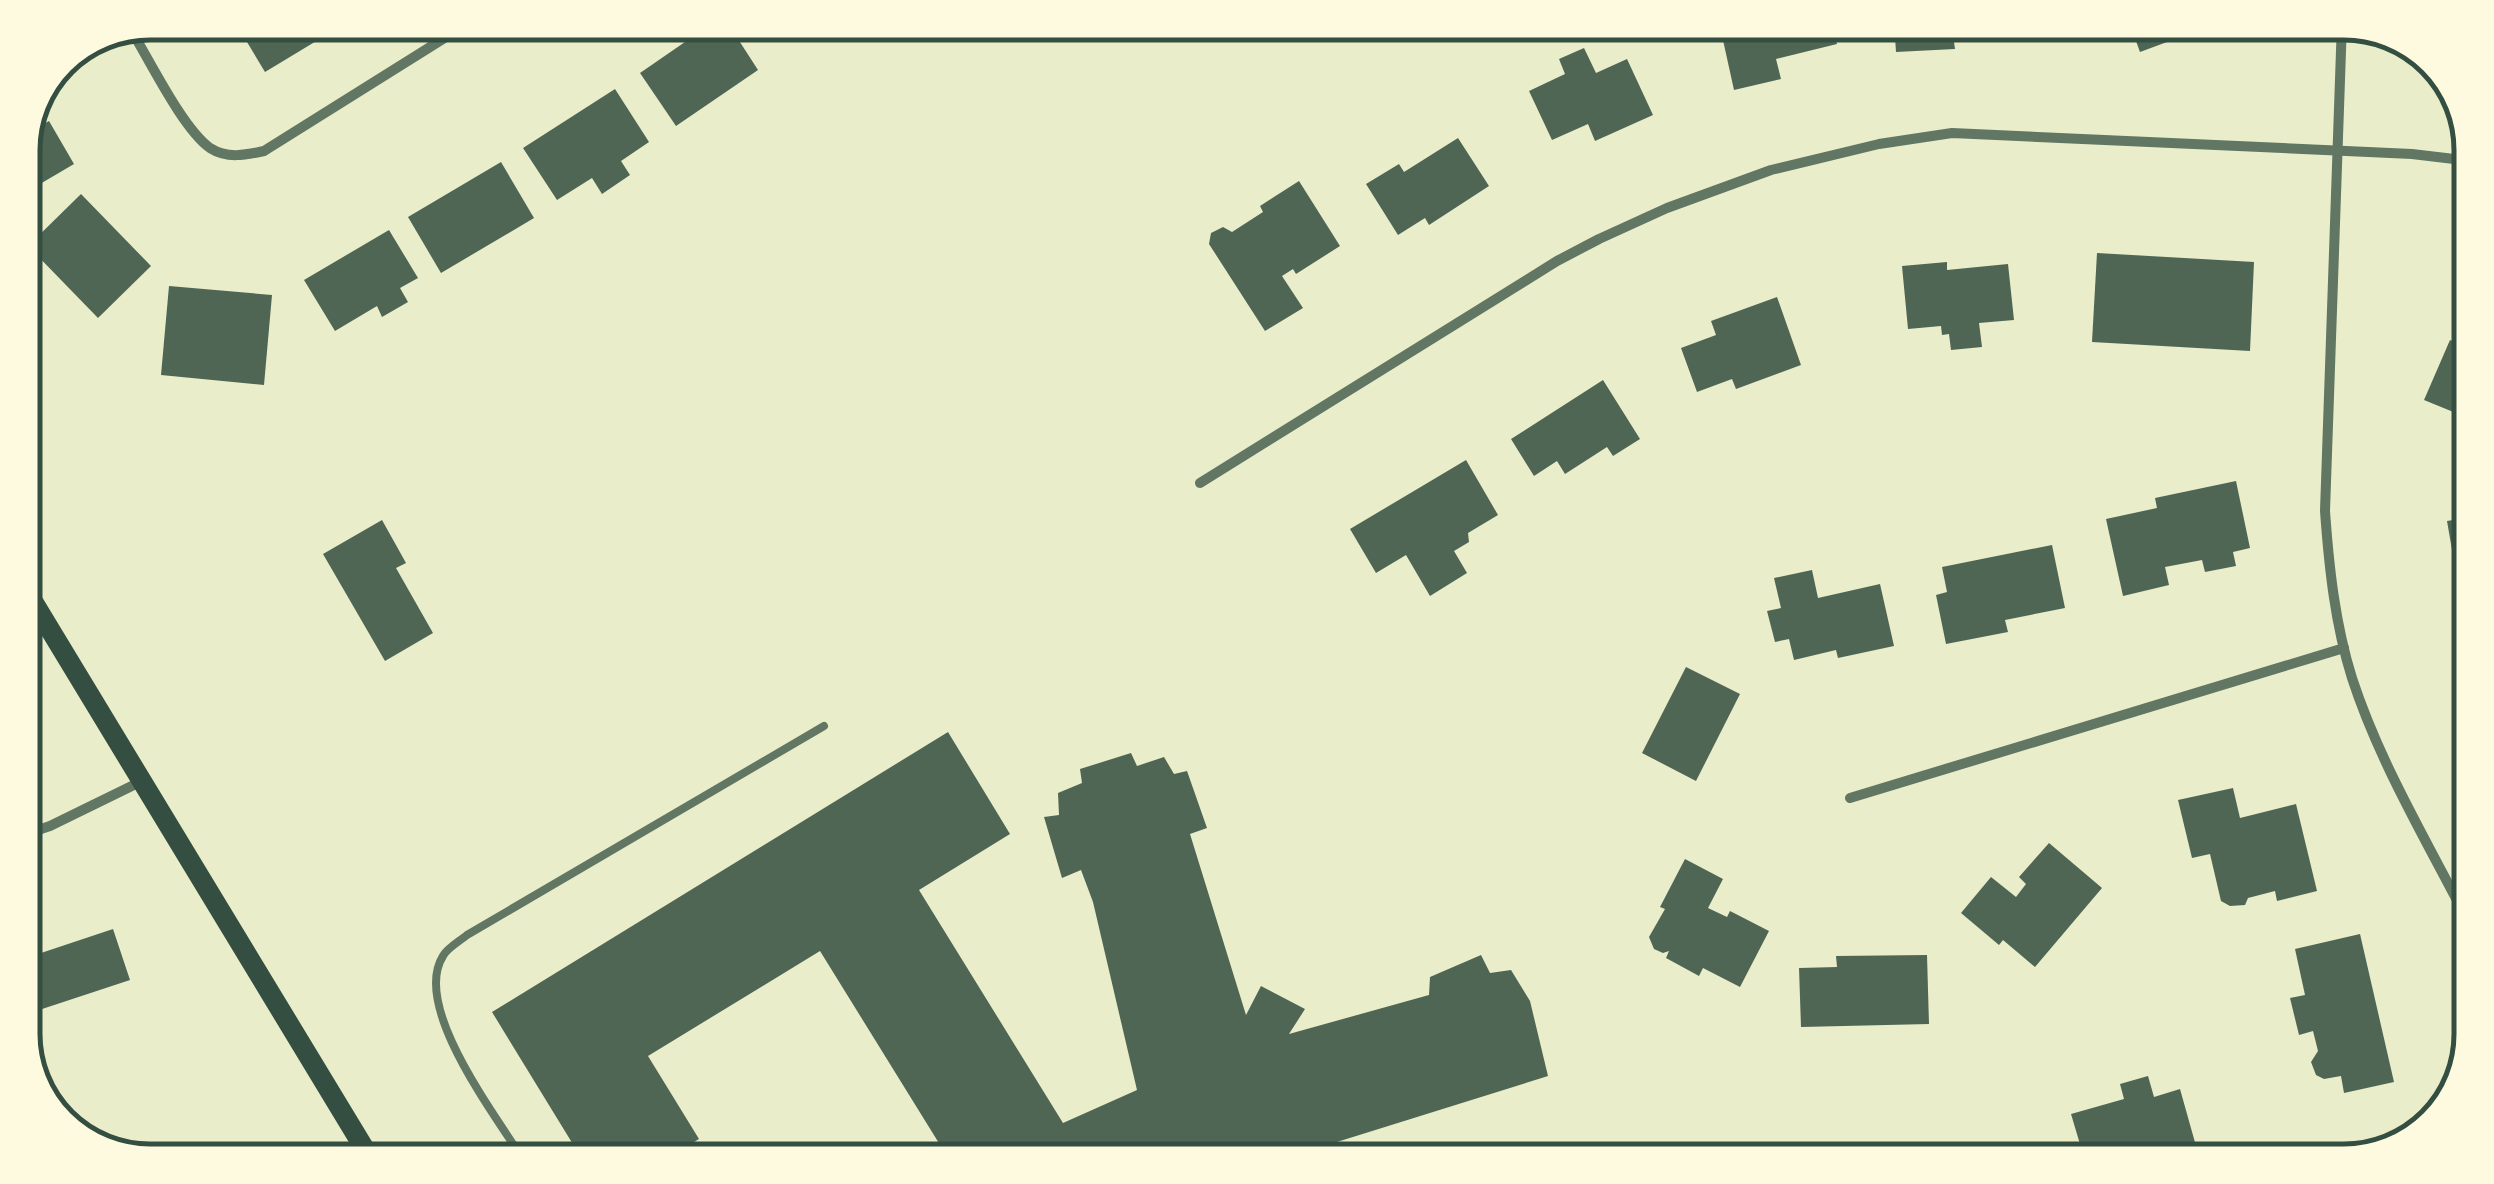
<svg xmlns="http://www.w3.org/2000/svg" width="2494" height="1184" viewBox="0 0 2494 1184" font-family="'Source Serif 4',serif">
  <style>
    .building { fill: #4f6655 }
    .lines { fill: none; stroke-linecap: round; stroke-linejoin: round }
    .service { stroke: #617663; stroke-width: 8 }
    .minor { stroke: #617663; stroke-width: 10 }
    .secondary { stroke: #344e41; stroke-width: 20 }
    .rim { fill: none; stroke: #344e41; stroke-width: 5 }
  </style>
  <rect width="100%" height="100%" fill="#e9edc9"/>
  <g class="building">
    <path d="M 235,22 L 307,22 L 318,40 L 265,72 Z"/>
    <path d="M 714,22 L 727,22 L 758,70 L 676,126 L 640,73 Z"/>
    <path d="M 1719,22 L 1831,22 L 1837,44 L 1776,59 L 1781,79 L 1734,90 Z"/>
    <path d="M 1894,22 L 2054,22 L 2055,37 L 1954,42 L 1955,49 L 1896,52 Z"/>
    <path d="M 2129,22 L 2182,22 L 2186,35 L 2140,52 Z"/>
    <path d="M 1584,48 L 1596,73 L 1627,59 L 1653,115 L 1595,141 L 1588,124 L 1552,140 L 1529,91 L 1565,74 L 1559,59 Z"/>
    <path d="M 615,89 L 649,142 L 621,161 L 630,175 L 602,194 L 592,178 L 557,200 L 523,148 Z"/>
    <path d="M 49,121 L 74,164 L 23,194 L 23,143 L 32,123 L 35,129 Z"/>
    <path d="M 1458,138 L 1489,186 L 1429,225 L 1425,218 L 1398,235 L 1366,184 L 1399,164 L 1404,172 Z"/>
    <path d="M 501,162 L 534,218 L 441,273 L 408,217 Z"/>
    <path d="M 1299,181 L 1340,246 L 1296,274 L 1293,269 L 1282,276 L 1303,308 L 1265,331 L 1209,244 L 1211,233 L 1223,227 L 1232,232 L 1263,212 L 1260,206 Z"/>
    <path d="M 81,194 L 151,266 L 98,318 L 28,246 Z"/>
    <path d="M 389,230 L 418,278 L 400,288 L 408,302 L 382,317 L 377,306 L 335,331 L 304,280 Z"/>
    <path d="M 2097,253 L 2254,262 L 2250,351 L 2092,342 Z"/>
    <path d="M 1947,262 L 1947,270 L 2008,264 L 2014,320 L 1979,323 L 1982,347 L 1951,350 L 1949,334 L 1942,335 L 1941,326 L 1908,329 L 1902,266 Z"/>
    <path d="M 169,286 L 272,295 L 264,385 L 161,375 Z"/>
    <path d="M 1777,297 L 1801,365 L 1736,389 L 1732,379 L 1697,392 L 1681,348 L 1716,335 L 1711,321 Z"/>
    <path d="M 2469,336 L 2468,399 L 2468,418 L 2424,400 L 2450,340 L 2464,346 Z"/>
    <path d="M 1603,380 L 1640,439 L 1613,456 L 1607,447 L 1565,474 L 1557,461 L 1534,476 L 1511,439 Z"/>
    <path d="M 1466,460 L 1498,515 L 1468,533 L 1469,542 L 1454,551 L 1467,573 L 1430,596 L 1406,555 L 1376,573 L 1350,529 Z"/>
    <path d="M 2236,481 L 2250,548 L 2233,552 L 2236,566 L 2205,572 L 2202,560 L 2165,567 L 2169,585 L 2123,596 L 2106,519 L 2157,508 L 2155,498 Z"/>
    <path d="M 2466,518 L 2466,572 L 2456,573 L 2447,521 Z"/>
    <path d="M 382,520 L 406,563 L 396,568 L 433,633 L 385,661 L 323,554 Z"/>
    <path d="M 2052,545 L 2065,608 L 2005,620 L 2008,632 L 1946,644 L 1936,595 L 1947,592 L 1942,567 Z"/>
    <path d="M 1812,570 L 1818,598 L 1880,584 L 1894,646 L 1838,658 L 1836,650 L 1794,660 L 1789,639 L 1775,642 L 1767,611 L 1781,608 L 1774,578 Z"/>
    <path d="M 1686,667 L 1740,694 L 1696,781 L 1642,753 Z"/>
    <path d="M 948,732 L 1010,834 L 919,890 L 1063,1123 L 1137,1090 L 1093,902 L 1081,870 L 1062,878 L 1044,817 L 1059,815 L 1058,793 L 1082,783 L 1080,769 L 1131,753 L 1137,766 L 1164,757 L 1174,774 L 1187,771 L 1207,828 L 1190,834 L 1246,1015 L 1261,986 L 1305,1009 L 1289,1034 L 1429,995 L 1430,977 L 1481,955 L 1490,973 L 1511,970 L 1530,1001 L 1548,1076 L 1276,1161 L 950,1161 L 820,951 L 648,1056 L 699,1139 L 662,1161 L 605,1161 L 598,1149 L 582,1159 L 492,1012 Z"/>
    <path d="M 2233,788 L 2240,818 L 2296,804 L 2317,891 L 2277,901 L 2275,891 L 2248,898 L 2245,905 L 2230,906 L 2221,901 L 2210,854 L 2192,858 L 2178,800 Z"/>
    <path d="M 2049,843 L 2102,888 L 2035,967 L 2003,940 L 1999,945 L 1961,913 L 1991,877 L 2016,897 L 2026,884 L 2019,877 Z"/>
    <path d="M 1685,859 L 1723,879 L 1708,908 L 1727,917 L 1730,911 L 1769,931 L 1740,987 L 1703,968 L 1699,976 L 1666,958 L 1669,951 L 1663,953 L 1654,949 L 1649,937 L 1665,909 L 1660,907 Z"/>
    <path d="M 113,929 L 130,980 L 30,1013 L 23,992 L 23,959 Z"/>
    <path d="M 2360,934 L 2394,1082 L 2344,1093 L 2341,1076 L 2324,1079 L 2316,1075 L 2311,1062 L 2318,1051 L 2313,1031 L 2299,1035 L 2290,998 L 2305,995 L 2295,949 Z"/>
    <path d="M 1927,955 L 1929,1024 L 1801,1027 L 1799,968 L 1837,967 L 1836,956 Z"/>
    <path d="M 2148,1076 L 2154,1097 L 2180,1089 L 2196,1146 L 2144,1161 L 2085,1161 L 2071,1114 L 2124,1099 L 2120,1084 Z"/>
  </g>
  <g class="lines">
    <path class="service" d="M 524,1161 C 497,1117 411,1007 443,956 C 447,948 460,941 467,935 L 824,726"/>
    <g class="minor">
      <path d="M 2342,22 L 2325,511 C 2329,567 2335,624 2352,678 C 2378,758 2422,833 2461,908"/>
      <path d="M 131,30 C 150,61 183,129 210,148 C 227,159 246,155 264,151 L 470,22"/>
      <path d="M 1200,483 L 1557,261 L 1599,239 L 1667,208 L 1771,170 L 1879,144 L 1952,133 L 2412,154 L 2471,161"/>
      <path d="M 1850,798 L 2344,648"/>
      <path d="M 23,835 L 50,826 L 142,781"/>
    </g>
    <path class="secondary" d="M 23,585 L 372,1161"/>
  </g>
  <path d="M0 0H2494V1184H0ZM150 40H2344A110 110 0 0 1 2454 150V1034A110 110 0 0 1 2344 1144H150A110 110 0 0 1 40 1034V150A110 110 0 0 1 150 40Z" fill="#fefae0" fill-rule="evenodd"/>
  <path class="rim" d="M150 40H2344A110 110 0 0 1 2454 150V1034A110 110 0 0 1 2344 1144H150A110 110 0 0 1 40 1034V150A110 110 0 0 1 150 40Z"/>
</svg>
